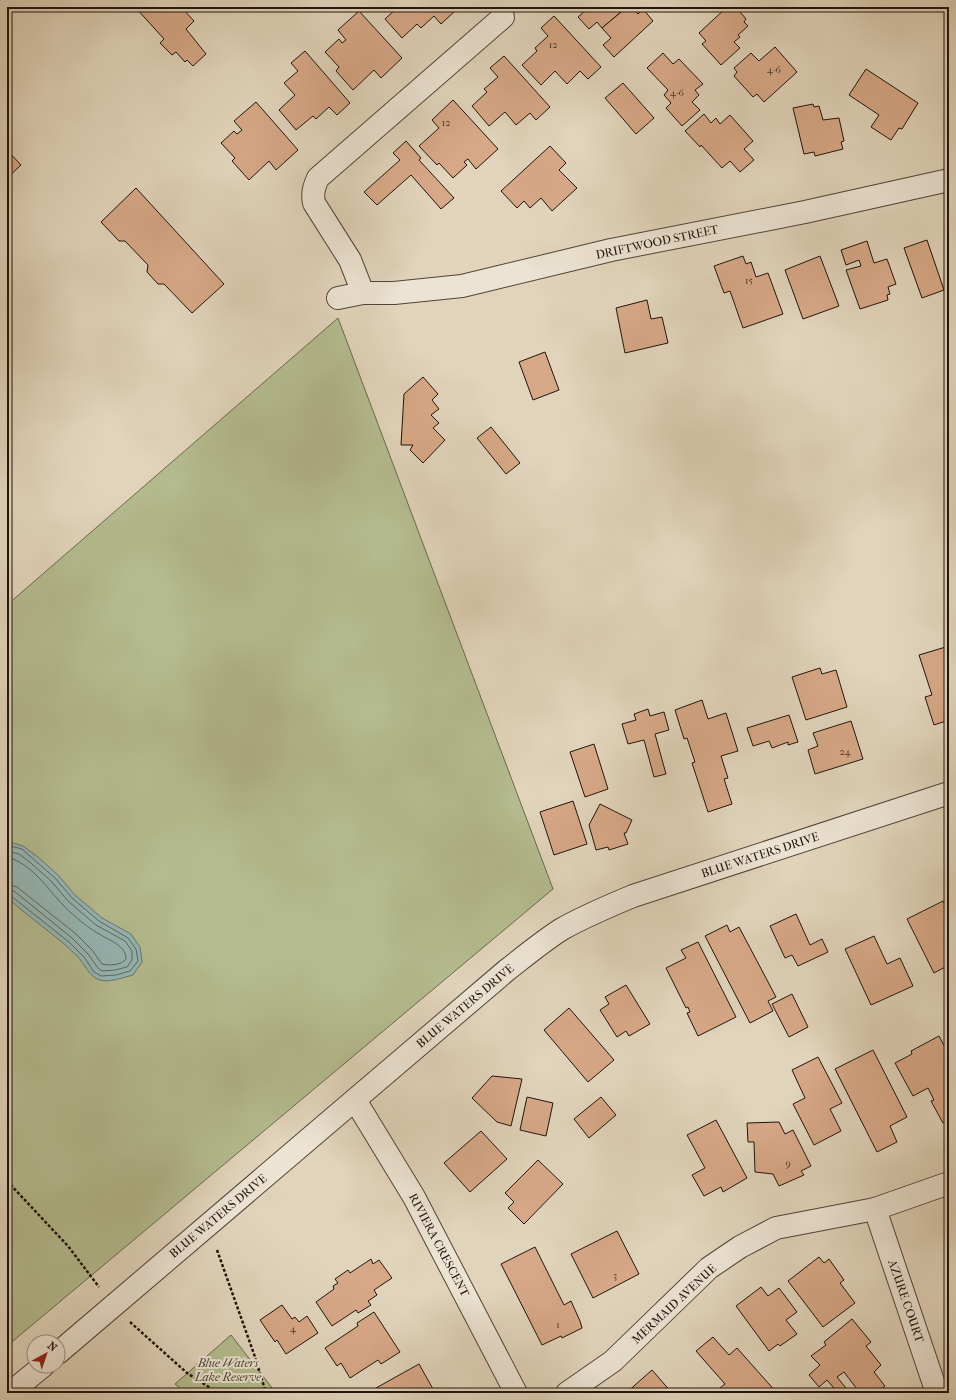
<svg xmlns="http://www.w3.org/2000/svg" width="956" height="1400" viewBox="0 0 956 1400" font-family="'IM FELL French Canon',serif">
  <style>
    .green { fill: #b4bc8f; stroke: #6a684e }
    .water { fill: #95b7b6; stroke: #677672 }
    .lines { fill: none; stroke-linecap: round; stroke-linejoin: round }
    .shore { stroke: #5b6661; stroke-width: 1 }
    .building { fill: #d7a887; stroke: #21140c }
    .minor-casing { stroke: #514438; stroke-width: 24 }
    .path { stroke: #21140c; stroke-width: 2.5; stroke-dasharray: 3 2; stroke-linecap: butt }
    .minor { stroke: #ece3d3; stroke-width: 22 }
    .labels { text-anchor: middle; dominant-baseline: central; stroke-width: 4; stroke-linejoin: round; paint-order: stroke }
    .number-label { font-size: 10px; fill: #4e392b }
    .street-label { font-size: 12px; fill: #21140c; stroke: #ece3d3 }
    .park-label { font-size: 12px; font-style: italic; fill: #4d4633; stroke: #ece3d3 }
  </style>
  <rect width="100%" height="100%" fill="#e1d4bb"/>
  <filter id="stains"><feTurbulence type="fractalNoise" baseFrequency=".005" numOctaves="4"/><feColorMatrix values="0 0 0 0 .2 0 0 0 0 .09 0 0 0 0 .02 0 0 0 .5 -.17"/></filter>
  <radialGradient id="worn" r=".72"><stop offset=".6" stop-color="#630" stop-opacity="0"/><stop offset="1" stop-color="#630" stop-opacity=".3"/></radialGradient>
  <g class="green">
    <path d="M 338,318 L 553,889 L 7,1346 L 7,605 Z"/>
    <path d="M 231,1335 L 276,1393 L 186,1393 L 175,1384 Z"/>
  </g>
  <path class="water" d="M 7,841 L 23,846 L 38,857 L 58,875 L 75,895 L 102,918 L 131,934 L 140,947 L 142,962 L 133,975 C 125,977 108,983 100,980 C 89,977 85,964 77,956 C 56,935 29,918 7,897 Z"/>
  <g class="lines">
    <g class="shore">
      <path d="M 7,845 L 22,849 L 55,878 L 72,898 L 99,921 L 128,938 L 136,949 L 138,961 L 130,971 L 116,975 L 101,976 L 94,972 L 84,957 L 69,942 L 11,896 L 7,895"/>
      <path d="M 7,851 L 19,854 L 32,864 L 51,881 L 69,902 L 96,925 L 125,941 L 132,951 L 132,960 L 127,967 L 115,970 L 102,971 L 98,968 L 88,954 L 72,938 L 14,891 L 7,890"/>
      <path d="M 7,857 C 33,864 47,889 64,906 C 75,917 88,928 101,935 C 111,941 126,946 126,959 C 122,965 109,966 102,964 L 92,950 L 76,934 L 17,887 L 7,884"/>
    </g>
  </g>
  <g class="building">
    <path d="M 135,7 L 181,7 L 194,21 L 186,29 L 206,54 L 193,66 L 187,60 L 185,62 L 176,52 L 172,55 L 160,43 L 164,39 Z"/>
    <path d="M 398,7 L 451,7 L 455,11 L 441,24 L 434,16 L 421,28 L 417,24 L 402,38 L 385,19 Z"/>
    <path d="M 589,7 L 627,7 L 602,28 L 597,22 L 589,29 L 578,17 Z"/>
    <path d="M 627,7 L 632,7 L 638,14 L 643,9 L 653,21 L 614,57 L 603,45 L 611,38 L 602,28 Z"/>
    <path d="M 727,7 L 736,7 L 746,19 L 744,22 L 748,26 L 738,35 L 740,37 L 734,42 L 740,48 L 721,65 L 702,44 L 706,41 L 699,33 Z"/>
    <path d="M 359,11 L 402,58 L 381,78 L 374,70 L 353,90 L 336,71 L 339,67 L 325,52 L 339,39 L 342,43 L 346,40 L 338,30 Z"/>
    <path d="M 554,16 L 601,67 L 588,79 L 580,71 L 567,84 L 555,71 L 541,85 L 522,65 L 537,51 L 535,48 L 548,36 L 541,28 Z"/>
    <path d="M 775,47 L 797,72 L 764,102 L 757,94 L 753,97 L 734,76 L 737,72 L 734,68 L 751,53 L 759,61 Z"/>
    <path d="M 305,51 L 350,103 L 337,115 L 329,107 L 316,119 L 313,116 L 296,130 L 279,110 L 295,95 L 284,83 L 298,71 L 291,63 Z"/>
    <path d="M 663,53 L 673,64 L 679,59 L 703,84 L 695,90 L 699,95 L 692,102 L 700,110 L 682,126 L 666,108 L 671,103 L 664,95 L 668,90 L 647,68 Z"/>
    <path d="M 504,56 L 550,107 L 536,120 L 530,113 L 516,125 L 505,112 L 489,126 L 472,106 L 487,92 L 484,89 L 498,77 L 490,68 Z"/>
    <path d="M 866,69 L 918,103 L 902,129 L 899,128 L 891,140 L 871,127 L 879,115 L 849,95 Z"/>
    <path d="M 623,83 L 654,118 L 636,134 L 605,98 Z"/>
    <path d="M 453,100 L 498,149 L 476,169 L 468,159 L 464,162 L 467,165 L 453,178 L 439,163 L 437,165 L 419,146 L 439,128 L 432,120 Z"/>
    <path d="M 256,102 L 298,150 L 276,170 L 269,161 L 249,180 L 232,161 L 235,158 L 221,143 L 234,131 L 237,134 L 242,130 L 234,121 Z"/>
    <path d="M 813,104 L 814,107 L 819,106 L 823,120 L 839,118 L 844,141 L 841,142 L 843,149 L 815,156 L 814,152 L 804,154 L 793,108 Z"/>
    <path d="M 704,114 L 711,123 L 716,118 L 720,124 L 730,115 L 753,141 L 744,149 L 754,160 L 740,172 L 730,161 L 722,168 L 701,145 L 700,147 L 685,131 Z"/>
    <path d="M 406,141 L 421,158 L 419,160 L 454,198 L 441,209 L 411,175 L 377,205 L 364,192 L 400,160 L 393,153 Z"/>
    <path d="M 550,146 L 566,163 L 559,170 L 577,188 L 552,211 L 541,198 L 530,208 L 524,201 L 517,208 L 501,191 Z"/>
    <path d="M 7,150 L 21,165 L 7,178 Z"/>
    <path d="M 136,188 L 224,284 L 192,313 L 164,284 L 158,284 L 147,272 L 148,265 L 125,241 L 119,241 L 101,222 Z"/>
    <path d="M 927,240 L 944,290 L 922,298 L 904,248 Z"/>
    <path d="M 867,241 L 874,263 L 887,259 L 896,284 L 888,287 L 890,294 L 887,295 L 888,300 L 860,309 L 846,270 L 861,266 L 859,260 L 846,265 L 841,250 Z"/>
    <path d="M 743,256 L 746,264 L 751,262 L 756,277 L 768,273 L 783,314 L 743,328 L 730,291 L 724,293 L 714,266 Z"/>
    <path d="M 820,256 L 839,306 L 803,319 L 785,270 Z"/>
    <path d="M 647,300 L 651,319 L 662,317 L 668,343 L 625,353 L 616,308 Z"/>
    <path d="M 545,352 L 559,390 L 533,400 L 519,362 Z"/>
    <path d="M 423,377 L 438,394 L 432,400 L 439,409 L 431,415 L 439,423 L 433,428 L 445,440 L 423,463 L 410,450 L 413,445 L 401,445 L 404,394 Z"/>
    <path d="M 491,427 L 520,463 L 506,474 L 477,438 Z"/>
    <path d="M 949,646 L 949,720 L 934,725 L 925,697 L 932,695 L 919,655 Z"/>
    <path d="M 820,668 L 822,674 L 836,670 L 847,707 L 806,720 L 792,677 Z"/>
    <path d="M 702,700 L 708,719 L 726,713 L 738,751 L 721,756 L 728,778 L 724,779 L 732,804 L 708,812 L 692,763 L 695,762 L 687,738 L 684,739 L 675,710 Z"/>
    <path d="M 648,709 L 650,716 L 664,712 L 669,730 L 655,734 L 666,774 L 654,777 L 644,740 L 628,744 L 622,724 L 636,720 L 634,714 Z"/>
    <path d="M 789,715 L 798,742 L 788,745 L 788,742 L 772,748 L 769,741 L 753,746 L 747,728 Z"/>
    <path d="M 851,721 L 863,759 L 815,774 L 808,750 L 818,746 L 813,733 Z"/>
    <path d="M 594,744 L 608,789 L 585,797 L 570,752 Z"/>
    <path d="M 573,801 L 587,844 L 554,855 L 540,812 Z"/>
    <path d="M 600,804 L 632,820 L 626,833 L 624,833 L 628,844 L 609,850 L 608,847 L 596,850 L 589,825 Z"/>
    <path d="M 943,901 L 949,912 L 949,965 L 934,973 L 907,919 Z"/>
    <path d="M 796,914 L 810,945 L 822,939 L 828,952 L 798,966 L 792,955 L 785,958 L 770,926 Z"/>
    <path d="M 727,925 L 730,932 L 739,927 L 776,997 L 768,1001 L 773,1011 L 750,1023 L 705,936 Z"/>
    <path d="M 874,936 L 887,964 L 900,958 L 913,986 L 871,1005 L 845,949 Z"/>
    <path d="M 698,942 L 736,1017 L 698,1036 L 687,1013 L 690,1012 L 688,1007 L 686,1008 L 666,968 L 686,958 L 681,950 Z"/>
    <path d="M 626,985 L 650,1024 L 629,1036 L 626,1031 L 617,1037 L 600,1010 L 609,1004 L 605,997 Z"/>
    <path d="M 792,994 L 808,1027 L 789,1037 L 772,1004 Z"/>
    <path d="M 569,1008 L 614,1060 L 588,1082 L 544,1030 Z"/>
    <path d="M 939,1036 L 949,1055 L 949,1119 L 943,1123 L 931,1101 L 934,1100 L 928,1088 L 913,1096 L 895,1063 L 912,1054 L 911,1051 Z"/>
    <path d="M 873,1050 L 907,1117 L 890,1126 L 897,1142 L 877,1152 L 835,1069 Z"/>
    <path d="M 818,1057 L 842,1103 L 830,1109 L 841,1131 L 814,1145 L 793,1104 L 805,1098 L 792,1070 Z"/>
    <path d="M 492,1076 L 522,1079 L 511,1126 L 497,1122 L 472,1098 Z"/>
    <path d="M 527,1097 L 553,1103 L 546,1136 L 520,1130 Z"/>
    <path d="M 601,1097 L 616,1115 L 589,1138 L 574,1119 Z"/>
    <path d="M 716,1120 L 747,1178 L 723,1192 L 721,1187 L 704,1196 L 692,1175 L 705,1168 L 687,1135 Z"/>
    <path d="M 779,1122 L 785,1134 L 793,1130 L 811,1166 L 801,1171 L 804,1175 L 779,1186 L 773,1174 L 755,1172 L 754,1142 L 748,1142 L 747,1123 Z"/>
    <path d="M 481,1131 L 507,1159 L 470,1192 L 444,1163 Z"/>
    <path d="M 538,1160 L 563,1184 L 524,1224 L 508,1208 L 514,1202 L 505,1193 Z"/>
    <path d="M 617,1231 L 639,1274 L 593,1298 L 571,1254 Z"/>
    <path d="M 535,1247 L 564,1305 L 571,1301 L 580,1321 L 582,1328 L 562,1338 L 561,1336 L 542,1345 L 501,1264 Z"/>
    <path d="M 819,1257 L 824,1263 L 829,1259 L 844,1280 L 840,1283 L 855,1303 L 823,1327 L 788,1281 Z"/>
    <path d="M 371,1259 L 373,1264 L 379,1260 L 392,1278 L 374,1290 L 377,1295 L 368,1301 L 371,1305 L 358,1313 L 356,1310 L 332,1326 L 316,1302 L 334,1289 L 333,1286 L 338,1283 L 335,1279 L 348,1270 L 350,1273 Z"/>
    <path d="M 761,1287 L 768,1296 L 779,1288 L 797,1312 L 786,1320 L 797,1334 L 780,1346 L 778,1344 L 769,1351 L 736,1306 Z"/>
    <path d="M 282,1305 L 292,1319 L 295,1317 L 299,1322 L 307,1316 L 318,1333 L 286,1354 L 277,1340 L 275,1342 L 260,1320 Z"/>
    <path d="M 374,1312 L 400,1352 L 381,1364 L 378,1360 L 350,1378 L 341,1363 L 337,1366 L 325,1348 L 358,1326 L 357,1323 Z"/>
    <path d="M 852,1319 L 871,1342 L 866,1346 L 881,1365 L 874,1372 L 885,1386 L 876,1393 L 860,1393 L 844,1372 L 837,1377 L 850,1393 L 838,1393 L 827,1380 L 819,1387 L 809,1375 L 820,1365 L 811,1356 L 826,1345 L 824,1342 Z"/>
    <path d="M 713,1337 L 729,1355 L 737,1348 L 777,1393 L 724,1393 L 720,1388 L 725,1384 L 696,1351 Z"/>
    <path d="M 419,1364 L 433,1389 L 425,1393 L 379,1393 L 376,1388 Z"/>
    <path d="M 652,1370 L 672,1393 L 626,1393 Z"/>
  </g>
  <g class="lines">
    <defs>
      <g id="minor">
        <path d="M 363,293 L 350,260 L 314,203 C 312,193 314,187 318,178 L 503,17"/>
        <path d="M 338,298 L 363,293 L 394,293 L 462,286 L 611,250 L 805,212 L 949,180"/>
        <path d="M 355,1100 L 414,1197 L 516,1393"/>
        <path d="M 875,1209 L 937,1393"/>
        <path d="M 58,1353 L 507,970 C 525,956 543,941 562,929 C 585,916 609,906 633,896 L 949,793"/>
        <path d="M 10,1393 L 43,1366"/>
        <path d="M 567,1393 L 613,1361 L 709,1268 L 740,1247 L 776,1228 L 875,1209 L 949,1183"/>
      </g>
    </defs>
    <use href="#minor" class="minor-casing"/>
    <g class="path">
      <path d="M 7,1181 L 68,1246 L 99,1287"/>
      <path d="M 217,1250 L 254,1354 L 266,1393"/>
      <path d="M 130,1322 L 187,1373 L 218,1393"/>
    </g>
    <use href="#minor" class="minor"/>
  </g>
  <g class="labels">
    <g class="number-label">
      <text x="553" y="45">12</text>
      <text x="774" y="70">4-6</text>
      <text x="677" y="93">4-6</text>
      <text x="446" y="123">12</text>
      <text x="749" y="281">15</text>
      <text x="845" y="752">24</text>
      <text x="788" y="1164">9</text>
      <text x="615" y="1276">3</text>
      <text x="558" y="1325">1</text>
      <text x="293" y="1329">4</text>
    </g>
    <g class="street-label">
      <text transform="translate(657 242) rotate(-12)">DRIFTWOOD STREET</text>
      <text transform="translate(760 855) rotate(-18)">BLUE WATERS DRIVE</text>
      <text transform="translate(465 1006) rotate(-40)">BLUE WATERS DRIVE</text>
      <text transform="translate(218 1216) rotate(-40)">BLUE WATERS DRIVE</text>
      <text transform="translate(439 1245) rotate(62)">RIVIERA CRESCENT</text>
      <text transform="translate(906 1301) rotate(71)">AZURE COURT</text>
      <text transform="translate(674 1304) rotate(-43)">MERMAID AVENUE</text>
    </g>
    <g class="park-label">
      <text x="228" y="1363">Blue Waters<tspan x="228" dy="14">Lake Reserve</tspan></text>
    </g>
  </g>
  <rect width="956" height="1400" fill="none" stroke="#e1d4bb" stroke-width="24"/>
  <rect x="8" y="8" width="940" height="1384" fill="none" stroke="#21140c" stroke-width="2"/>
  <rect x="12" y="12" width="932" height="1376" fill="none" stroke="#21140c"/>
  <g transform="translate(46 1354) rotate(40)"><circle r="19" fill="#ece3d3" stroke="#9b9083"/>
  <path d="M0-3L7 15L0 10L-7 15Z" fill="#8f2418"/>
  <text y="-6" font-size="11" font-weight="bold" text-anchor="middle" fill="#21140c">N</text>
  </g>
  <rect width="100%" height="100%" filter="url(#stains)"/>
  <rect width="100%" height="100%" fill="url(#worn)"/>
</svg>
